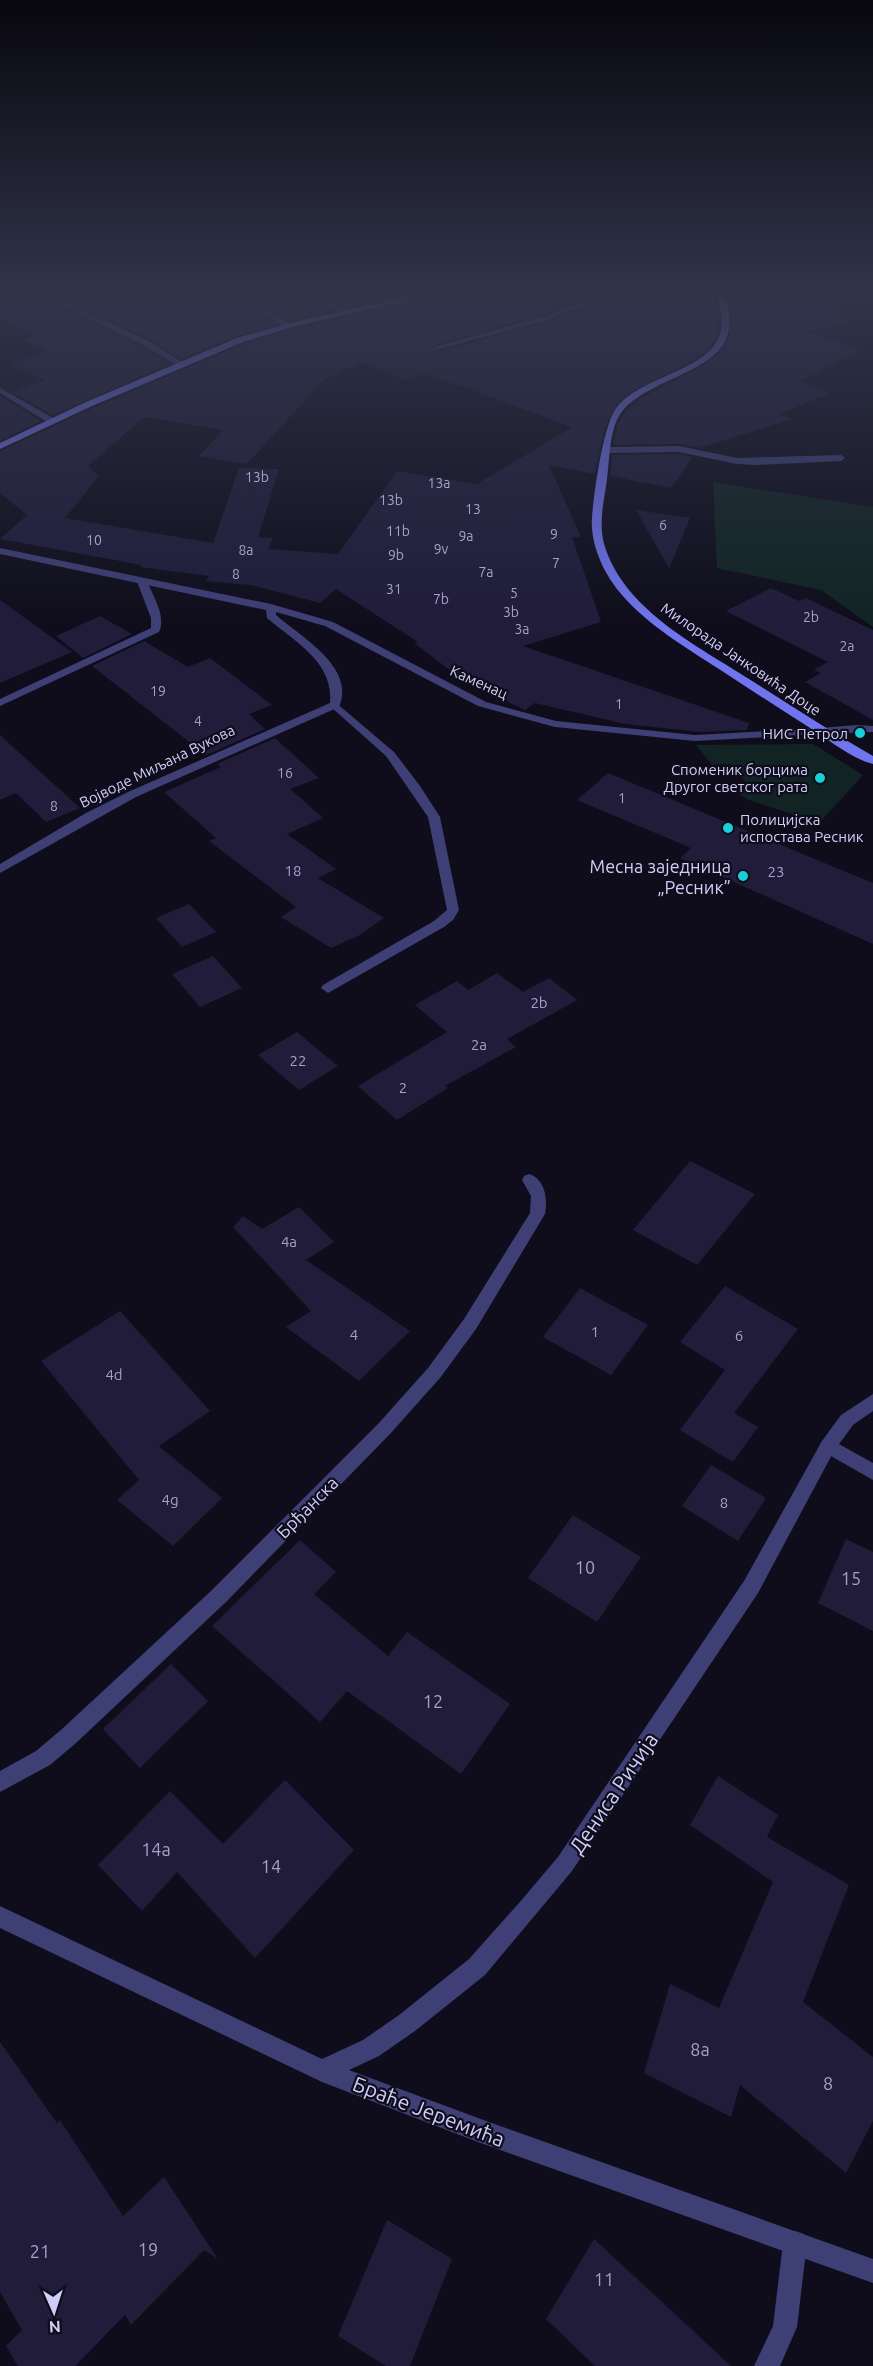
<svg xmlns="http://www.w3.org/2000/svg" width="873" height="2366" viewBox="0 0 873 2366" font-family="Ubuntu,sans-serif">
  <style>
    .green { fill: #112423 }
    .building { fill: #201c3a; fill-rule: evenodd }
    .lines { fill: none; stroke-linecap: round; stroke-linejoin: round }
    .lane { fill: #3e3f75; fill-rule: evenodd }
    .street { fill: #3e3f75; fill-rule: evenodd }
    .secondary { fill: #7074ee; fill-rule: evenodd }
    .poi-dot { fill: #1ad0d8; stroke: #0f0d1b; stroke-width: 2 }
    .labels { text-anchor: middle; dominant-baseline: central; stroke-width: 4.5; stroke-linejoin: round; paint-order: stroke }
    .far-number-label { font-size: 14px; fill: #a4a2c9 }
    .far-street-label { font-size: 15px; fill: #d0cef9; stroke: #0f0d1b }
    .far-poi-label { font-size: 15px; fill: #d0cef9; stroke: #0f0d1b; text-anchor: end }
    .number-label { font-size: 15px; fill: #a4a2c9 }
    .poi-label { font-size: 18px; fill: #d0cef9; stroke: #0f0d1b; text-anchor: end }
    .street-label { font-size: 18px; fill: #d0cef9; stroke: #0f0d1b }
    .near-number-label { font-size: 18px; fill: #a4a2c9 }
    .near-street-label { font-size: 21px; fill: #d0cef9; stroke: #0f0d1b }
  </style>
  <rect width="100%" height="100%" fill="#0f0d1b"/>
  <g class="green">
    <path d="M 713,482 L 873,507 L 873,627 L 821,590 L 717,568 Z"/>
    <path d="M 813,744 L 863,775 L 819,823 L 749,800 L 735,792 L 753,790 L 730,764 L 712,765 L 696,745 Z"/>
  </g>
  <g class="building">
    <path d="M 0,293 L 34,293 L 140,346 L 170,364 L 53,415 L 13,393 L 45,380 L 10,365 L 47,351 L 24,340 L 36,336 L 0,319 Z"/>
    <path d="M 52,293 L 218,293 L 277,324 L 236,336 L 181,359 L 148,338 Z"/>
    <path d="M 236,293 L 299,293 L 331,311 L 290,321 Z"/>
    <path d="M 317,293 L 413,293 L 346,308 Z"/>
    <path d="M 442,293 L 499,293 L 508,299 L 525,295 L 551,312 L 433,346 L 440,351 L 552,321 L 589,306 L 647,293 L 713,293 L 719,319 L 716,337 L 706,351 L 690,362 L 632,391 L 616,405 L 605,427 L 595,474 L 549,465 L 581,537 L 572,537 L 601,622 L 523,646 L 749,723 L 747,730 L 700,732 L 625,724 L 535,703 L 525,710 L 464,681 L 414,643 L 418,642 L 336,589 L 320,603 L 251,585 L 206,581 L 209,576 L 140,567 L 142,565 L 0,539 L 27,515 L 0,493 L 0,451 L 93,408 L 244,344 L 293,329 ZM 360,362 L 406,380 L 423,372 L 572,427 L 477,484 L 397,471 L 338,554 L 268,549 L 273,538 L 258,537 L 279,469 L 239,468 L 213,543 L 65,518 L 99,476 L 88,466 L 144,417 L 223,430 L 199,456 L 247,464 L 322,381 Z"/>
    <path d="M 725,293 L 803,293 L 855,320 L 807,332 L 861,350 L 801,381 L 831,393 L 778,414 L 792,419 L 699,448 L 679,444 L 613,445 L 618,424 L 626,411 L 642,398 L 701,367 L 718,355 L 729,339 L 732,319 Z"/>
    <path d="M 2,397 L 41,421 L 0,441 L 0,398 Z"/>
    <path d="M 679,454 L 693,457 L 671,488 L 610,476 L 612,455 Z"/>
    <path d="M 636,510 L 690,518 L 669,568 Z"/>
    <path d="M 771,588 L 799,601 L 806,598 L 873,630 L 873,720 L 805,682 L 821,673 L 814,670 L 828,662 L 726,611 Z"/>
    <path d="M 0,600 L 72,652 L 0,683 Z"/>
    <path d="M 100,616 L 132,634 L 83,658 L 56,636 Z"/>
    <path d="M 144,641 L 188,667 L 210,658 L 272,705 L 249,714 L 265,729 L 206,755 L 92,666 Z"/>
    <path d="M 0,735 L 34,766 L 80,808 L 46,822 L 16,793 L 0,800 Z"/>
    <path d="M 275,738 L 319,778 L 290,789 L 323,818 L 287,834 L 336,869 L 318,878 L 384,918 L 360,935 L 331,948 L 281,917 L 296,907 L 209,841 L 216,838 L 164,792 L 221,767 L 217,764 Z"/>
    <path d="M 608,773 L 873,883 L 873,944 L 680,858 L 691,848 L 577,800 Z"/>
    <path d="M 189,904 L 216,932 L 182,947 L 156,918 Z"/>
    <path d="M 213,956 L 242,988 L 200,1007 L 172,974 Z"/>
    <path d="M 497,973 L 523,992 L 549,978 L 577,1000 L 507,1039 L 516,1047 L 445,1086 L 448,1088 L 397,1120 L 358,1086 L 447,1032 L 415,1005 L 457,981 L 468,990 Z"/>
    <path d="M 297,1032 L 338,1066 L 299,1090 L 258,1055 Z"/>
    <path d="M 690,1161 L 755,1194 L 697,1265 L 633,1230 Z"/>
    <path d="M 299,1207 L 334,1242 L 306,1260 L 410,1331 L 359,1381 L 286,1327 L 311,1311 L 233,1227 L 243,1216 L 262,1229 Z"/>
    <path d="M 725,1286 L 798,1329 L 734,1413 L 758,1427 L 733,1462 L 680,1430 L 725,1370 L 680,1342 Z"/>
    <path d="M 580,1288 L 648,1325 L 611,1375 L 543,1337 Z"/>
    <path d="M 120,1311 L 210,1411 L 159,1446 L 222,1498 L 173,1546 L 117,1500 L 139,1480 L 41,1361 Z"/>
    <path d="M 711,1465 L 766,1498 L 738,1541 L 682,1506 Z"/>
    <path d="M 573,1515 L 641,1557 L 597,1622 L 528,1578 Z"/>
    <path d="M 846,1539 L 873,1552 L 873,1631 L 818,1603 Z"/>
    <path d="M 300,1540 L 336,1572 L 314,1594 L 388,1656 L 407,1632 L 510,1704 L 461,1774 L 347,1691 L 320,1722 L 212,1626 Z"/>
    <path d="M 171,1664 L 208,1701 L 140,1768 L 103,1729 Z"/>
    <path d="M 718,1776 L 778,1815 L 767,1837 L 849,1885 L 803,2002 L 873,2057 L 873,2121 L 846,2173 L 740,2085 L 731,2117 L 644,2073 L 670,1984 L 719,2008 L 773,1882 L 690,1825 Z"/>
    <path d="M 285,1780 L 354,1850 L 255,1958 L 177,1872 L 142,1911 L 98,1865 L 170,1791 L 223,1844 Z"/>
    <path d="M 0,2042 L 57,2123 L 60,2120 L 123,2216 L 164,2177 L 218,2259 L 204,2250 L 131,2325 L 125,2315 L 75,2366 L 18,2366 L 6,2346 L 22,2330 L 0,2292 Z"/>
    <path d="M 387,2220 L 452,2259 L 410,2366 L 386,2366 L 338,2336 Z"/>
    <path d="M 594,2239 L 731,2366 L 595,2366 L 546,2319 Z"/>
  </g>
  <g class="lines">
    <g class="lane">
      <path d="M 220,293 L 230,293 L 294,325 L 287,327 Z"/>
      <path d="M 679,446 L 737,458 L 841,455 L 845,458 L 841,461 L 755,465 L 737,464 L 679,452 L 607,453 L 603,450 L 607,447 Z"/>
      <path d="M 138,577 L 146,579 C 152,594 167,617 159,632 L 0,706 L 0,699 L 151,628 L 151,618 L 136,579 Z"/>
      <path d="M 335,702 L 394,752 L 420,786 L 440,817 L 459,910 L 453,920 L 444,927 L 328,993 L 321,988 L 323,985 L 434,921 L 447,910 L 428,817 L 386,756 L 331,707 L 331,703 Z"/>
      <path d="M 856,725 L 873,726 L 873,732 L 821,734 L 815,731 L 821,728 Z"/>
      <path d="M 828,1438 L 873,1463 L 873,1480 L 822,1451 L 819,1446 L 822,1441 Z"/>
      <path d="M 795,2231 L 804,2234 L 807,2243 L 797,2327 L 780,2366 L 754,2366 L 773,2326 L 783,2243 L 786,2234 Z"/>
    </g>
    <g class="street">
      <path d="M 36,293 L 46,293 L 147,340 L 185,364 L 178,366 L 141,344 Z"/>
      <path d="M 301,293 L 311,293 L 350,313 L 343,315 Z"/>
      <path d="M 605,293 L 615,293 L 551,319 L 439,349 L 435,347 L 546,316 Z"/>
      <path d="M 809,293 L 873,293 L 873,297 L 812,295 Z"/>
      <path d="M 0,388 L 55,419 L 56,421 L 49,423 L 0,393 Z"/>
      <path d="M 0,548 L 271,604 L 333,622 L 486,702 L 556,721 L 695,735 L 821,728 L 827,731 L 821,734 L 695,741 L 555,727 L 478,706 L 325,626 L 276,612 L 276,615 C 301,637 356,667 339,707 L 136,797 L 0,873 L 0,864 L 86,813 L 128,792 L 330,703 C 334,662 295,642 267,618 L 266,610 L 0,554 Z"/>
      <path d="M 529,1174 C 545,1179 548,1199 545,1214 L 476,1329 L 440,1378 L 390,1434 L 226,1602 L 76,1743 L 50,1765 L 0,1792 L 0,1771 L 36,1751 L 62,1729 L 212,1590 L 378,1424 L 428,1368 L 464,1319 L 530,1213 L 531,1196 L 522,1180 L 524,1176 Z"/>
      <path d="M 873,1394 L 873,1411 L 853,1425 L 834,1451 L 758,1593 L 572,1871 L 485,1975 L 415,2031 L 379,2056 L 349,2070 L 478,2118 L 873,2259 L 873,2283 L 478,2142 L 322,2082 L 0,1928 L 0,1906 L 322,2059 L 363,2040 L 399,2015 L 469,1959 L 519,1903 L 558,1857 L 744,1581 L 822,1441 L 841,1415 Z"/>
    </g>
    <g class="secondary">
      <path d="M 425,293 L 440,293 L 292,327 L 243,342 L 92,406 L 0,449 L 0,443 L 86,402 L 237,338 L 290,323 Z"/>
      <path d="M 715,293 L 723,293 C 755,371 662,369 624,409 C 609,425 610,457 607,479 C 604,503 597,526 606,550 C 628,612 698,646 749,679 C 790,705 831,732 873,756 L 873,764 C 852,759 825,737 807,726 C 777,707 748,688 719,669 C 685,647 649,626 622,595 C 604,574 590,545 592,517 C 594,493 603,424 617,407 C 652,365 748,372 715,293 Z"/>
    </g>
  </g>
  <linearGradient id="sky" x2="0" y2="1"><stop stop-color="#08070f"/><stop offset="0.47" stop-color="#31354a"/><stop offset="1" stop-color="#31354a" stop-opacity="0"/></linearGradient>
  <rect width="873" height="625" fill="url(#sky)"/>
  <g class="poi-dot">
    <circle cx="860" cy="733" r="6"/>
    <circle cx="820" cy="778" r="6"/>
    <circle cx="728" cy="828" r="6"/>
    <circle cx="743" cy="876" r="6"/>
  </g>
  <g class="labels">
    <g class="far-number-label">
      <text x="257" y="477">13b</text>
      <text x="439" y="483">13a</text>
      <text x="391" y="500">13b</text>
      <text x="473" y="509">13</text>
      <text x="663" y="525">6</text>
      <text x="398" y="531">11b</text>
      <text x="554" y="534">9</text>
      <text x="466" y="536">9a</text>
      <text x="94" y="540">10</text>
      <text x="441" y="549">9v</text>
      <text x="246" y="550">8a</text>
      <text x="396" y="555">9b</text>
      <text x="556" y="563">7</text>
      <text x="486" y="572">7a</text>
      <text x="236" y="574">8</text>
      <text x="394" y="589">31</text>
      <text x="514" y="593">5</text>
      <text x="441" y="599">7b</text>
      <text x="511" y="612">3b</text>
      <text x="811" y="617">2b</text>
      <text x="522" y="629">3a</text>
      <text x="847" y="646">2a</text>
      <text x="158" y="691">19</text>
      <text x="619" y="704">1</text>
      <text x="198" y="721">4</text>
      <text x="285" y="773">16</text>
      <text x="622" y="798">1</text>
      <text x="54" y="806">8</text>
    </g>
    <g class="far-street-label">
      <text transform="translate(741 659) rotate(34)">Милорада Јанковића Доце</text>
      <text transform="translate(479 682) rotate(24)">Каменац</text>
      <text transform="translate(157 766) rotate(-26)">Војводе Миљана Вукова</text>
    </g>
    <g class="far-poi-label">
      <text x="848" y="733">НИС Петрол</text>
      <text x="808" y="769">Споменик борцима<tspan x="808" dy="17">Другог светског рата</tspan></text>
      <text x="740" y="819" text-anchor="start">Полицијска<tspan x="740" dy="17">испостава Ресник</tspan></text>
    </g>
    <g class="number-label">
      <text x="293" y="870">18</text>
      <text x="776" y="871">23</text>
      <text x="539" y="1002">2b</text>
      <text x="479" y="1044">2a</text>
      <text x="298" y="1060">22</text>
      <text x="403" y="1087">2</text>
      <text x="289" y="1241">4a</text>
      <text x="595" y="1331">1</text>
      <text x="354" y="1334">4</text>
      <text x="739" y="1335">6</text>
      <text x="114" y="1374">4d</text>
      <text x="170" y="1499">4g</text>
      <text x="724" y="1502">8</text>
    </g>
    <g class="poi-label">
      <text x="731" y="866">Месна заједница<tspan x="731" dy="21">„Ресник”</tspan></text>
    </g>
    <g class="street-label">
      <text transform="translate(307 1507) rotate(-45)">Брђанска</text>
    </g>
    <g class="near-number-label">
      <text x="585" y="1567">10</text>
      <text x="851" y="1578">15</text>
      <text x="433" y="1701">12</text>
      <text x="156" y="1849">14a</text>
      <text x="271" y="1866">14</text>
      <text x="700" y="2049">8a</text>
      <text x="828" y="2083">8</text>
      <text x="148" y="2249">19</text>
      <text x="40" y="2251">21</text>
      <text x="604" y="2279">11</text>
    </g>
    <g class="near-street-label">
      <text transform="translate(613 1793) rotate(-56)">Дениса Ричија</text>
      <text transform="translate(429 2111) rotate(21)">Браће Јеремића</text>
    </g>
  </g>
  <g transform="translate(54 2312) rotate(177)" stroke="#0f0d1b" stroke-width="4.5" paint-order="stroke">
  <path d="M0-4.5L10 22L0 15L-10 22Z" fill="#d0cef9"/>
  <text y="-9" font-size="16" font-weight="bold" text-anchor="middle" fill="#d0cef9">N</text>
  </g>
</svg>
